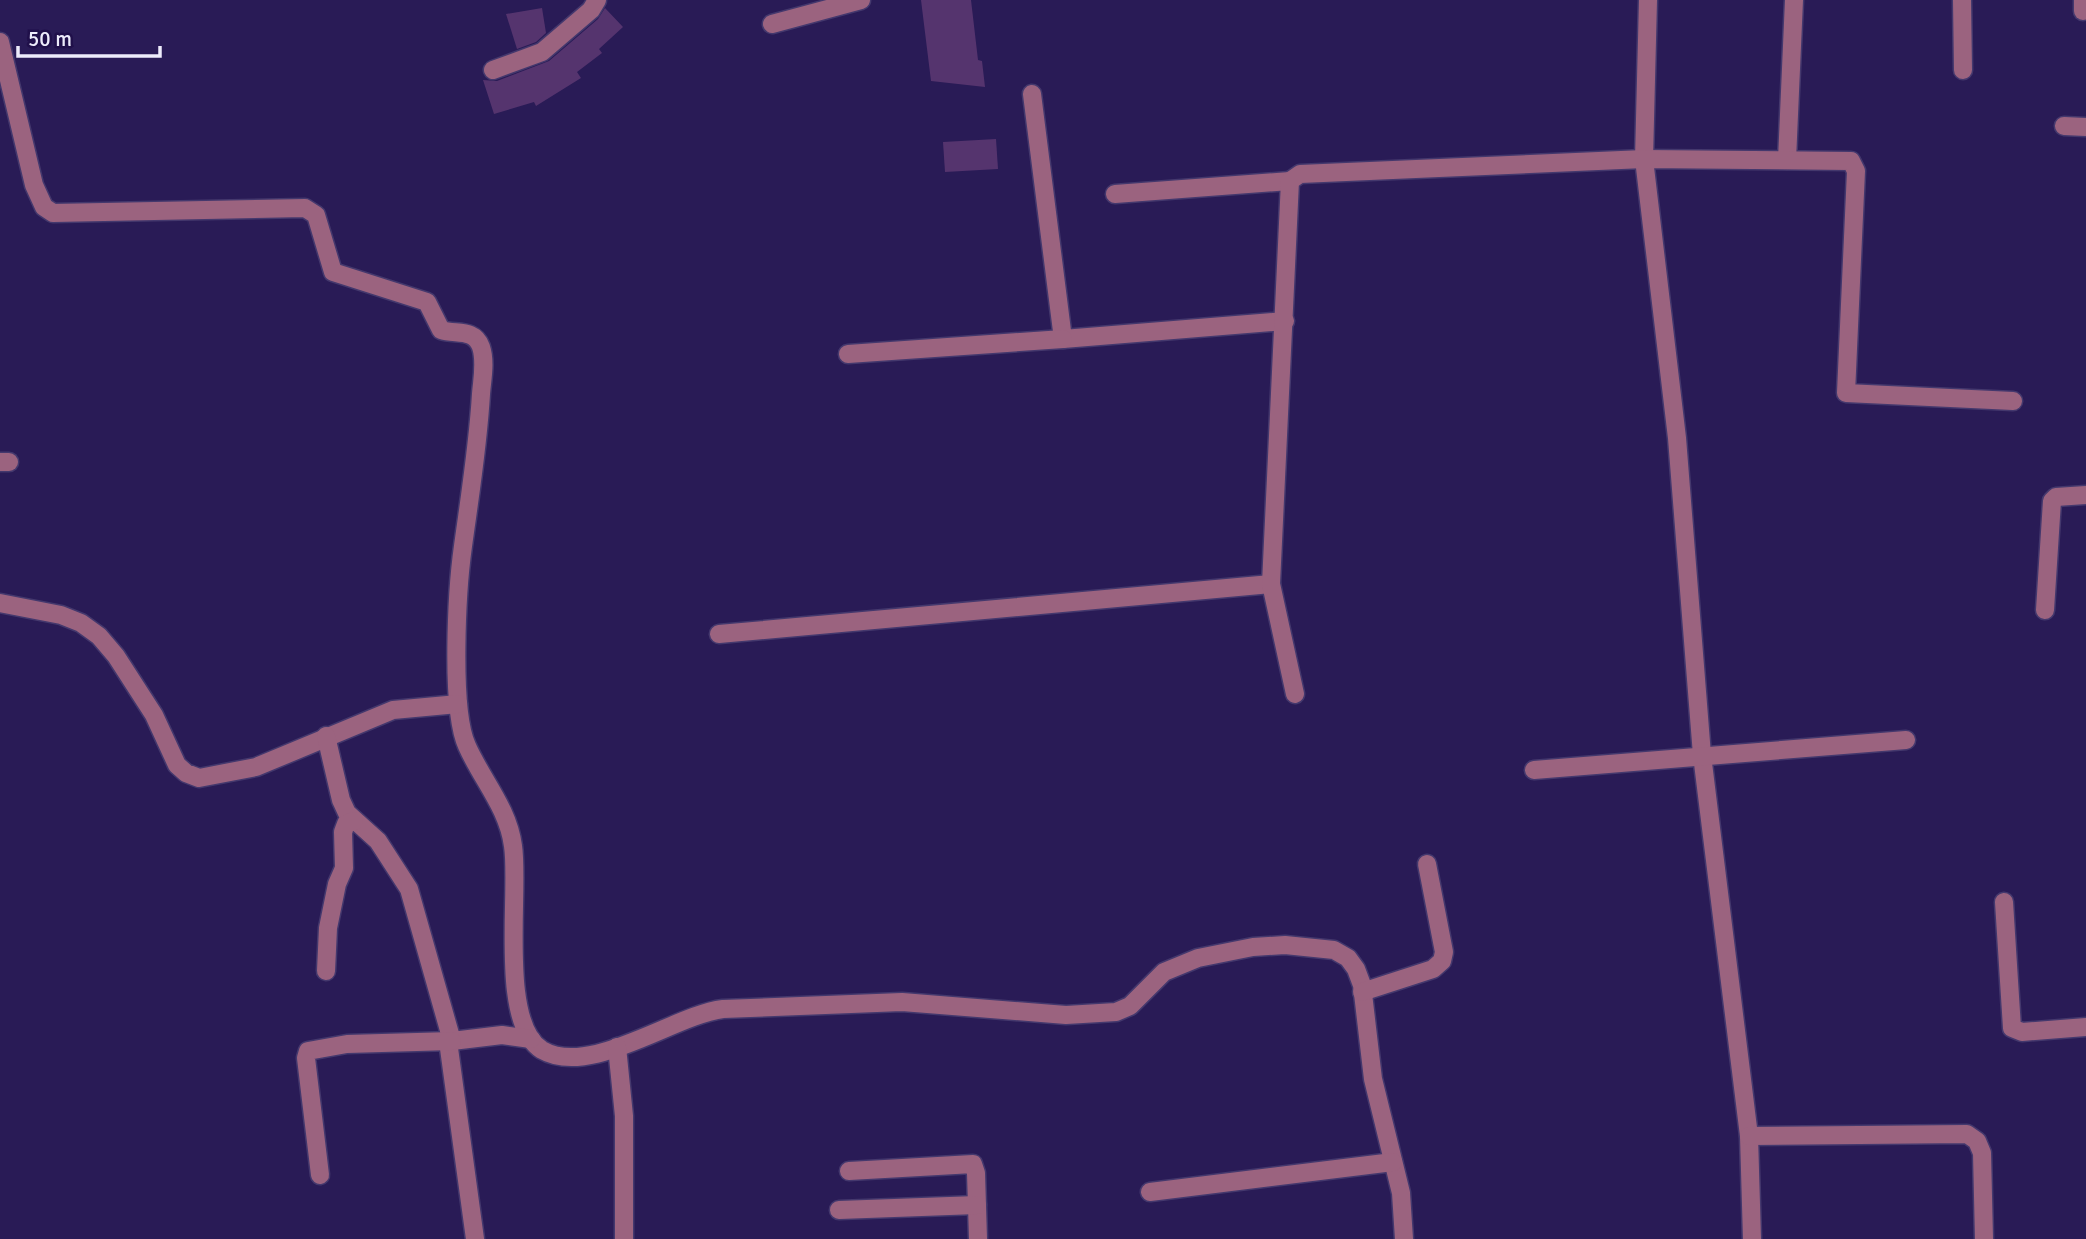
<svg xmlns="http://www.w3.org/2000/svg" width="2086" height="1239" viewBox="0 0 2086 1239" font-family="Signika,sans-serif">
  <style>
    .building { fill: #55346e }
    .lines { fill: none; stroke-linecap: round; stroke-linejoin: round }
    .minor-casing { stroke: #44386d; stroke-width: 21 }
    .minor { stroke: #9b637f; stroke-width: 18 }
  </style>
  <rect width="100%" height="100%" fill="#291b56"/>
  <g class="building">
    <path d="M 921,0 L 971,0 L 978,60 L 982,61 L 985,87 L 931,81 Z"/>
    <path d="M 542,8 L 546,33 L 536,42 L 517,49 L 506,14 Z"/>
    <path d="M 605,8 L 623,27 L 599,49 L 602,53 L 577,72 L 581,78 L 536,106 L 534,102 L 494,114 L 483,80 L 497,81 L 549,61 L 598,19 Z"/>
    <path d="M 996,139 L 998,169 L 945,172 L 943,142 Z"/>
  </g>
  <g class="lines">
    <defs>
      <g id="minor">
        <path d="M 1648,0 L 1644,159 L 1677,438 L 1702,755 L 1749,1136 L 1752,1239"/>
        <path d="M 1962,0 L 1963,70"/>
        <path d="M 2083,0 L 2083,11"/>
        <path d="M 772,24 L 861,0"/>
        <path d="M 0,42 L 34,185 L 44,207 L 53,213 L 305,208 L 316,215 L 333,272 L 427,302 L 441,330 C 456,335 474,328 481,347 C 486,362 482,380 481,394 C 478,446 470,495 463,546 C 457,589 450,709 467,746 C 482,780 508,808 513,846 C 520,890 498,1023 542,1050 C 590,1078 674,1015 723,1009 L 902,1002 L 1066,1015 L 1116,1012 L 1130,1006 L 1164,972 L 1198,958 L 1253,947 L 1285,945 L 1334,950 L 1348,958 L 1356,969 L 1362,985 L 1373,1079 L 1401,1193 L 1404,1239"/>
        <path d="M 493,70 L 542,52 L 591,10 L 597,0"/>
        <path d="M 1032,94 L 1063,339 L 1285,321"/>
        <path d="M 2064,126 L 2086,127"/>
        <path d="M 1787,160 L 1794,0"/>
        <path d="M 1115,194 L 1290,181"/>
        <path d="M 848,354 L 1063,339"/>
        <path d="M 0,462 L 9,462"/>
        <path d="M 0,603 L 61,615 L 81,623 L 99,636 L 116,656 L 154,715 L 177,765 L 186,773 L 199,778 L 256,767 L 393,710 L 458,704"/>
        <path d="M 2045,610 L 2052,501 L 2056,497 L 2086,495"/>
        <path d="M 719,634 L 1271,584"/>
        <path d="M 1295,694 L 1271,584 L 1290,181 L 1300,174 L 1644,159 L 1851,161 L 1856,171 L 1846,393 L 2013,401"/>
        <path d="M 326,736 L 341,800 L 347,813 L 378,841 L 409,889 L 452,1041 L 502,1035 L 531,1039"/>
        <path d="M 1534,770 L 1906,740"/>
        <path d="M 2004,902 L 2012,1028 L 2022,1032 L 2086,1027"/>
        <path d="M 326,971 L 328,928 L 337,884 L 344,868 L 343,832 L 346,824 L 354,821"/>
        <path d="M 1362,992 L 1433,969 L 1442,961 L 1444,952 L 1427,864"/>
        <path d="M 448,1041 L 475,1239"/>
        <path d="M 617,1047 L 624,1116 L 624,1239"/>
        <path d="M 1749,1136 L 1967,1134 L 1977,1141 L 1982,1153 L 1984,1239"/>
        <path d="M 849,1171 L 973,1164 L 976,1173 L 978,1239"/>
        <path d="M 320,1175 L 306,1058 L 308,1051 L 347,1044 L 452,1041"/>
        <path d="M 1150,1192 L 1393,1162"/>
        <path d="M 839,1210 L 977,1205"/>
      </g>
    </defs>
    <use href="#minor" class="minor-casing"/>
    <use href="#minor" class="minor"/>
  </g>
  <path d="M18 46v10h142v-10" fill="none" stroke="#edecfb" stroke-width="3.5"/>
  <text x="28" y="46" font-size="21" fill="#edecfb" stroke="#20104a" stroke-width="5" paint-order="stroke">50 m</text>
</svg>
